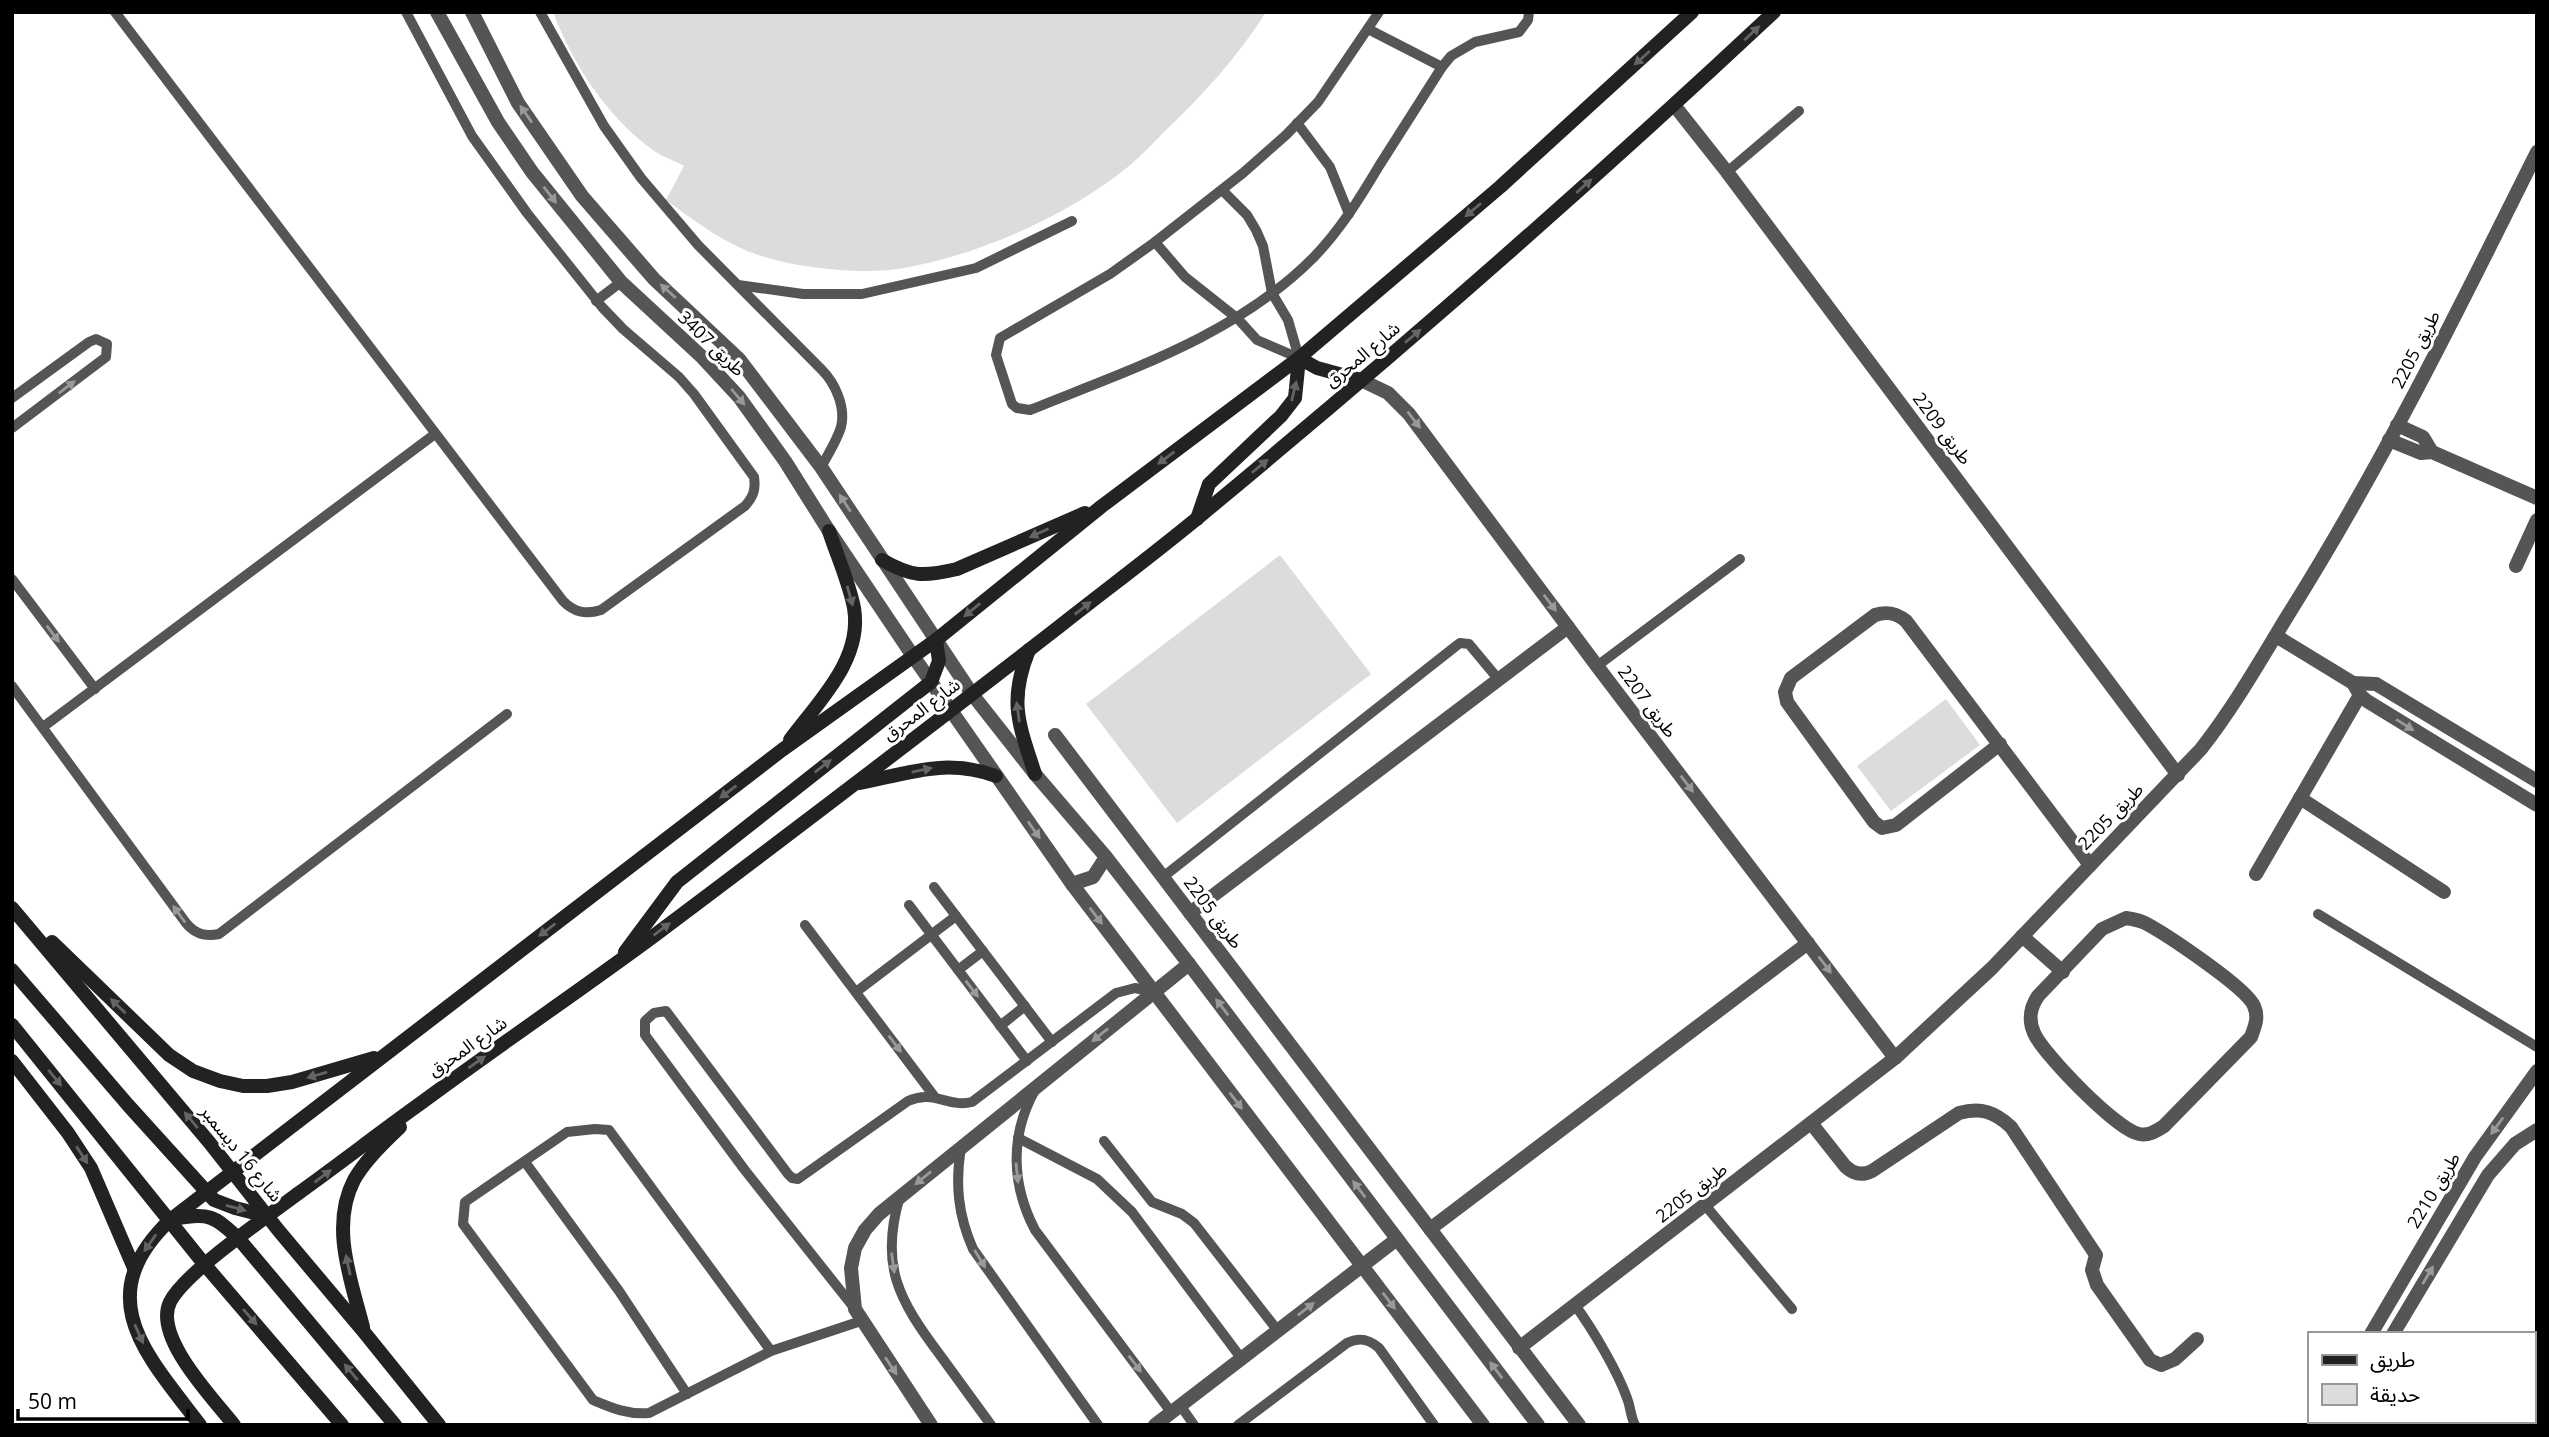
<svg xmlns="http://www.w3.org/2000/svg" width="2549" height="1437" viewBox="0 0 2549 1437" font-family="'Open Sans','Noto Sans Arabic',sans-serif">
  <style>
    .green { fill: #dcdcdc }
    .lines { fill: none; stroke-linecap: round; stroke-linejoin: round }
    .lane { stroke: #555; stroke-width: 10 }
    .street { stroke: #555; stroke-width: 14 }
    .secondary { stroke: #222; stroke-width: 14 }
    .oneway { fill: #646464 }
    .oneway2 { fill: #999 }
    .labels { text-anchor: middle; dominant-baseline: central; stroke-width: 6; stroke-linejoin: round; paint-order: stroke }
    .street-label { font-size: 18px; fill: #000; stroke: #fff }
  </style>
  <rect width="100%" height="100%" fill="#fff"/>
  <g class="green">
    <path d="M 553,12 L 1266,12 C 1237,58 1202,96 1163,133 C 1152,144 1141,156 1129,166 C 1070,215 979,255 904,268 C 860,276 788,267 747,251 C 717,238 692,219 666,200 L 684,166 C 673,160 660,156 650,148 C 605,114 573,64 553,12 Z"/>
    <path d="M 1280,555 L 1371,674 L 1177,823 L 1086,704 Z"/>
    <path d="M 1946,699 L 1980,745 L 1891,811 L 1857,766 Z"/>
  </g>
  <g class="lines">
    <g class="lane">
      <path d="M 115,12 L 563,601 C 574,612 585,615 601,610 L 745,506 C 753,497 756,490 754,477 L 694,394 L 679,377 L 623,329 L 602,307 L 527,213 L 472,136 L 406,12"/>
      <path d="M 540,12 L 604,126 L 641,178 L 698,245 L 822,370 C 835,383 846,407 841,427 C 837,440 828,455 821,467"/>
      <path d="M 1379,12 L 1318,102 L 1286,135 L 1243,173 L 1155,242 L 1110,274 L 1000,338 L 996,355 L 1012,404 L 1017,408 L 1030,410 C 1129,370 1237,335 1314,257 C 1340,230 1360,198 1379,166 C 1400,133 1421,100 1442,67 L 1451,56 L 1475,42 L 1519,32 L 1528,20 L 1529,12"/>
      <path d="M 1368,29 L 1442,67"/>
      <path d="M 1297,123 L 1330,167 L 1349,214"/>
      <path d="M 1727,172 L 1799,111"/>
      <path d="M 1223,191 L 1247,215 L 1256,230 L 1263,246 L 1272,293 L 1288,320 L 1299,358"/>
      <path d="M 1155,242 L 1185,277 L 1238,319 L 1257,340 L 1299,358"/>
      <path d="M 738,285 L 803,294 L 862,294 L 976,268 L 1072,221"/>
      <path d="M 596,301 L 621,282"/>
      <path d="M 12,398 L 89,342 L 96,339 L 107,344 L 106,357 L 12,428"/>
      <path d="M 12,579 L 95,689"/>
      <path d="M 1597,666 L 1740,559"/>
      <path d="M 12,686 L 186,923 C 195,934 205,937 219,934 L 507,714"/>
      <path d="M 43,727 L 435,434"/>
      <path d="M 1163,877 L 1456,646 L 1460,643 L 1469,644 L 1499,680"/>
      <path d="M 934,887 L 1052,1042"/>
      <path d="M 909,905 L 1027,1061"/>
      <path d="M 2318,914 L 2537,1047"/>
      <path d="M 805,925 L 934,1096"/>
      <path d="M 958,970 L 983,951"/>
      <path d="M 856,992 L 956,916"/>
      <path d="M 1000,1026 L 1025,1006"/>
      <path d="M 1035,1090 C 1010,1135 1011,1184 1035,1230 L 1171,1412"/>
      <path d="M 1018,1138 L 1097,1179 L 1132,1212 L 1241,1358"/>
      <path d="M 1104,1141 L 1152,1202 L 1182,1214 L 1194,1223 L 1278,1331"/>
      <path d="M 961,1147 C 955,1184 958,1215 973,1249 L 1098,1425"/>
      <path d="M 525,1162 L 619,1291 L 687,1394"/>
      <path d="M 900,1196 C 879,1266 899,1300 940,1355 C 957,1378 974,1402 991,1425"/>
      <path d="M 1705,1205 L 1792,1309"/>
      <path d="M 1575,1305 C 1593,1330 1617,1370 1627,1398 C 1631,1408 1630,1415 1635,1425"/>
      <path d="M 855,1309 L 744,1169 L 645,1035 L 645,1021 L 654,1013 L 666,1011 L 788,1174 L 792,1178 L 798,1179 L 908,1101 C 934,1089 948,1108 972,1102 L 1116,993 L 1135,988 L 1153,992"/>
      <path d="M 771,1351 L 609,1130 L 595,1129 L 567,1132 L 465,1202 L 463,1224 L 593,1400 C 612,1408 628,1415 649,1413 L 771,1351 L 861,1321"/>
      <path d="M 1180,1405 L 1194,1425"/>
      <path d="M 1238,1425 L 1347,1343 C 1359,1337 1369,1339 1379,1348 L 1434,1425"/>
    </g>
    <g class="street">
      <path d="M 437,12 L 498,122 L 532,172 L 621,282 L 701,356 L 739,397 L 785,461 L 829,531 L 913,656 L 1072,884 L 1483,1425"/>
      <path d="M 472,12 L 518,103 L 582,196 L 654,279 L 739,359 L 821,467 L 972,694 L 1035,774 L 1106,857 L 1189,964 L 1538,1425"/>
      <path d="M 1674,105 L 1727,172 L 2178,775"/>
      <path d="M 1361,380 L 1388,393 L 1409,414 L 1597,666 L 1895,1058"/>
      <path d="M 2397,425 L 2423,437 L 2432,452"/>
      <path d="M 2389,440 L 2421,453 L 2432,452 L 2537,498"/>
      <path d="M 2516,566 L 2537,520"/>
      <path d="M 2276,636 L 2353,683 L 2360,695 L 2367,701 L 2537,805"/>
      <path d="M 2353,683 L 2376,684 L 2537,781"/>
      <path d="M 1055,735 L 1579,1425"/>
      <path d="M 2000,744 L 1896,825 L 1882,828 L 1874,822 L 1787,702 L 1785,692 L 1791,678 L 1875,615 C 1887,611 1896,613 1906,621 L 2090,865"/>
      <path d="M 2300,798 L 2444,892"/>
      <path d="M 2256,874 L 2360,695"/>
      <path d="M 1072,884 L 1093,877 L 1106,857"/>
      <path d="M 1190,913 L 1568,627"/>
      <path d="M 2126,918 C 2133,919 2140,920 2147,924 C 2167,935 2247,988 2254,1006 C 2259,1017 2255,1026 2251,1037 L 2164,1126 C 2156,1131 2149,1136 2139,1134 C 2117,1130 2043,1054 2034,1033 C 2028,1019 2030,1008 2038,996 L 2102,929 Z"/>
      <path d="M 2022,936 L 2063,972"/>
      <path d="M 1811,1123 L 1845,1166 C 1853,1174 1862,1176 1872,1171 L 1959,1113 C 1981,1107 1995,1112 2011,1127 L 2096,1255 L 2092,1270 L 2097,1285 L 2150,1360 L 2161,1365 L 2175,1359 L 2197,1339"/>
      <path d="M 1430,1229 L 1808,943"/>
      <path d="M 2371,1334 L 2475,1157 L 2537,1071"/>
      <path d="M 2393,1334 L 2488,1175 L 2515,1144 L 2537,1130"/>
      <path d="M 1519,1348 L 1895,1058 L 1992,968 L 2201,749 C 2234,707 2260,661 2288,615 C 2381,467 2459,309 2537,152"/>
      <path d="M 931,1425 L 855,1309 L 851,1268 L 855,1248 L 865,1230 L 879,1214 L 1189,964"/>
      <path d="M 1155,1425 L 1397,1239"/>
      <path d="M 2317,1425 L 2319,1421"/>
      <path d="M 2337,1425 L 2339,1421"/>
    </g>
    <g class="secondary">
      <path d="M 1299,358 L 1317,368 L 1361,380"/>
      <path d="M 1197,519 L 1209,484 L 1281,416 L 1295,398 L 1299,358"/>
      <path d="M 882,560 C 912,577 923,577 957,569 L 1085,513"/>
      <path d="M 1029,650 C 1008,702 1019,724 1035,774"/>
      <path d="M 790,740 C 817,703 863,660 854,608 C 849,582 837,556 829,531"/>
      <path d="M 860,783 C 909,773 946,758 996,776"/>
      <path d="M 12,908 L 209,1142 L 279,1231 L 364,1332 L 439,1425"/>
      <path d="M 52,942 L 169,1055 L 193,1071 L 220,1081 L 243,1086 L 267,1086 L 292,1082 L 374,1058"/>
      <path d="M 625,952 L 677,882 L 931,682 L 939,661 L 936,640"/>
      <path d="M 12,970 L 128,1105 L 214,1200 L 235,1208 L 267,1216"/>
      <path d="M 12,1025 L 205,1265 L 342,1425"/>
      <path d="M 12,1061 L 68,1133 L 91,1168 L 134,1268"/>
      <path d="M 175,1219 C 208,1212 215,1216 239,1239 L 395,1425"/>
      <path d="M 363,1327 C 351,1280 330,1226 354,1180 C 365,1160 384,1143 400,1127"/>
      <path d="M 200,1425 C 147,1355 89,1298 170,1220 L 782,750 L 936,640 L 1102,506 L 1299,358 L 1500,187 L 1692,12"/>
      <path d="M 234,1425 C 213,1398 153,1337 170,1302 C 185,1272 267,1217 296,1195 C 338,1165 379,1133 421,1103 C 498,1046 578,992 655,935 C 791,833 926,730 1060,626 C 1107,589 1154,554 1200,516 C 1396,354 1588,186 1774,12"/>
    </g>
  </g>
  <defs><path id="oneway-solid" d="M-6-.8H1V-3.2L6.5 0L1 3.2V.8H-6Z" transform="scale(1.75)"/></defs>
  <g class="oneway">
    <use href="#oneway-solid" transform="translate(1752 33) rotate(-43)"/>
    <use href="#oneway-solid" transform="translate(1642 58) rotate(138)"/>
    <use href="#oneway-solid" transform="translate(1584 186) rotate(-42)"/>
    <use href="#oneway-solid" transform="translate(1473 210) rotate(140)"/>
    <use href="#oneway-solid" transform="translate(1413 336) rotate(-40)"/>
    <use href="#oneway-solid" transform="translate(1294 391) rotate(-76)"/>
    <use href="#oneway-solid" transform="translate(1166 458) rotate(143)"/>
    <use href="#oneway-solid" transform="translate(1260 466) rotate(-40)"/>
    <use href="#oneway-solid" transform="translate(1039 533) rotate(156)"/>
    <use href="#oneway-solid" transform="translate(850 596) rotate(74)"/>
    <use href="#oneway-solid" transform="translate(1083 608) rotate(-38)"/>
    <use href="#oneway-solid" transform="translate(972 610) rotate(141)"/>
    <use href="#oneway-solid" transform="translate(1018 712) rotate(-98)"/>
    <use href="#oneway-solid" transform="translate(823 766) rotate(-38)"/>
    <use href="#oneway-solid" transform="translate(922 770) rotate(-11)"/>
    <use href="#oneway-solid" transform="translate(728 792) rotate(143)"/>
    <use href="#oneway-solid" transform="translate(662 929) rotate(-37)"/>
    <use href="#oneway-solid" transform="translate(547 930) rotate(143)"/>
    <use href="#oneway-solid" transform="translate(118 1006) rotate(-136)"/>
    <use href="#oneway-solid" transform="translate(477 1062) rotate(-35)"/>
    <use href="#oneway-solid" transform="translate(317 1075) rotate(164)"/>
    <use href="#oneway-solid" transform="translate(55 1078) rotate(51)"/>
    <use href="#oneway-solid" transform="translate(191 1120) rotate(-130)"/>
    <use href="#oneway-solid" transform="translate(82 1155) rotate(57)"/>
    <use href="#oneway-solid" transform="translate(323 1176) rotate(-37)"/>
    <use href="#oneway-solid" transform="translate(236 1208) rotate(15)"/>
    <use href="#oneway-solid" transform="translate(150 1243) rotate(125)"/>
    <use href="#oneway-solid" transform="translate(348 1265) rotate(-102)"/>
    <use href="#oneway-solid" transform="translate(250 1317) rotate(49)"/>
    <use href="#oneway-solid" transform="translate(139 1334) rotate(66)"/>
    <use href="#oneway-solid" transform="translate(351 1372) rotate(-130)"/>
  </g>
  <g class="oneway2">
    <use href="#oneway-solid" transform="translate(526 114) rotate(-125)"/>
    <use href="#oneway-solid" transform="translate(550 195) rotate(52)"/>
    <use href="#oneway-solid" transform="translate(668 291) rotate(-138)"/>
    <use href="#oneway-solid" transform="translate(67 387) rotate(-37)"/>
    <use href="#oneway-solid" transform="translate(738 397) rotate(50)"/>
    <use href="#oneway-solid" transform="translate(1414 420) rotate(52)"/>
    <use href="#oneway-solid" transform="translate(845 503) rotate(-123)"/>
    <use href="#oneway-solid" transform="translate(1550 603) rotate(53)"/>
    <use href="#oneway-solid" transform="translate(53 634) rotate(53)"/>
    <use href="#oneway-solid" transform="translate(2405 725) rotate(32)"/>
    <use href="#oneway-solid" transform="translate(1687 784) rotate(53)"/>
    <use href="#oneway-solid" transform="translate(1034 830) rotate(55)"/>
    <use href="#oneway-solid" transform="translate(179 914) rotate(-126)"/>
    <use href="#oneway-solid" transform="translate(1096 916) rotate(53)"/>
    <use href="#oneway-solid" transform="translate(1825 965) rotate(53)"/>
    <use href="#oneway-solid" transform="translate(972 989) rotate(53)"/>
    <use href="#oneway-solid" transform="translate(1222 1007) rotate(-127)"/>
    <use href="#oneway-solid" transform="translate(1100 1035) rotate(141)"/>
    <use href="#oneway-solid" transform="translate(895 1044) rotate(53)"/>
    <use href="#oneway-solid" transform="translate(1236 1101) rotate(53)"/>
    <use href="#oneway-solid" transform="translate(2497 1126) rotate(126)"/>
    <use href="#oneway-solid" transform="translate(1017 1173) rotate(84)"/>
    <use href="#oneway-solid" transform="translate(923 1178) rotate(141)"/>
    <use href="#oneway-solid" transform="translate(1359 1189) rotate(-127)"/>
    <use href="#oneway-solid" transform="translate(980 1259) rotate(58)"/>
    <use href="#oneway-solid" transform="translate(893 1263) rotate(82)"/>
    <use href="#oneway-solid" transform="translate(2428 1275) rotate(-59)"/>
    <use href="#oneway-solid" transform="translate(1389 1301) rotate(53)"/>
    <use href="#oneway-solid" transform="translate(1306 1309) rotate(-38)"/>
    <use href="#oneway-solid" transform="translate(1135 1364) rotate(53)"/>
    <use href="#oneway-solid" transform="translate(891 1366) rotate(56)"/>
    <use href="#oneway-solid" transform="translate(1496 1370) rotate(-127)"/>
  </g>
  <g class="labels">
    <g class="street-label">
      <text transform="translate(712 343) rotate(44)">طريق 3407</text>
      <text transform="translate(2415 349) rotate(-63)">طريق 2205</text>
      <text transform="translate(1362 354) rotate(-40)">شارع المحرق</text>
      <text transform="translate(1943 428) rotate(53)">طريق 2209</text>
      <text transform="translate(1648 701) rotate(53)">طريق 2207</text>
      <text transform="translate(921 709) rotate(-37)">شارع المحرق</text>
      <text transform="translate(2110 816) rotate(-46)">طريق 2205</text>
      <text transform="translate(1214 912) rotate(53)">طريق 2205</text>
      <text transform="translate(467 1046) rotate(-35)">شارع المحرق</text>
      <text transform="translate(242 1153) rotate(51)">شارع 16 ديسمبر</text>
      <text transform="translate(2433 1190) rotate(-59)">طريق 2210</text>
      <text transform="translate(1691 1192) rotate(-38)">طريق 2205</text>
    </g>
  </g>
  <rect width="2549" height="1437" fill="none" stroke="#000000" stroke-width="28"/>
  <rect x="2308" y="1332" width="228" height="91" fill="#ffffff" stroke="#999999" stroke-width="2"/>
  <rect x="2322" y="1355" width="35" height="10" fill="#222222" stroke="#999999" stroke-width="2"/>
  <text x="2370" y="1367" font-size="21" fill="#000000">طريق</text>
  <rect x="2322" y="1384" width="35" height="21" fill="#dcdcdc" stroke="#999999" stroke-width="2"/>
  <text x="2370" y="1402" font-size="21" fill="#000000">حديقة</text>
  <path d="M18 1409v10h170v-10" fill="none" stroke="#000000" stroke-width="3.5"/>
  <text x="28" y="1409" font-size="21" fill="#000000" stroke="#ffffff" stroke-width="5" paint-order="stroke">50 m</text>
</svg>
